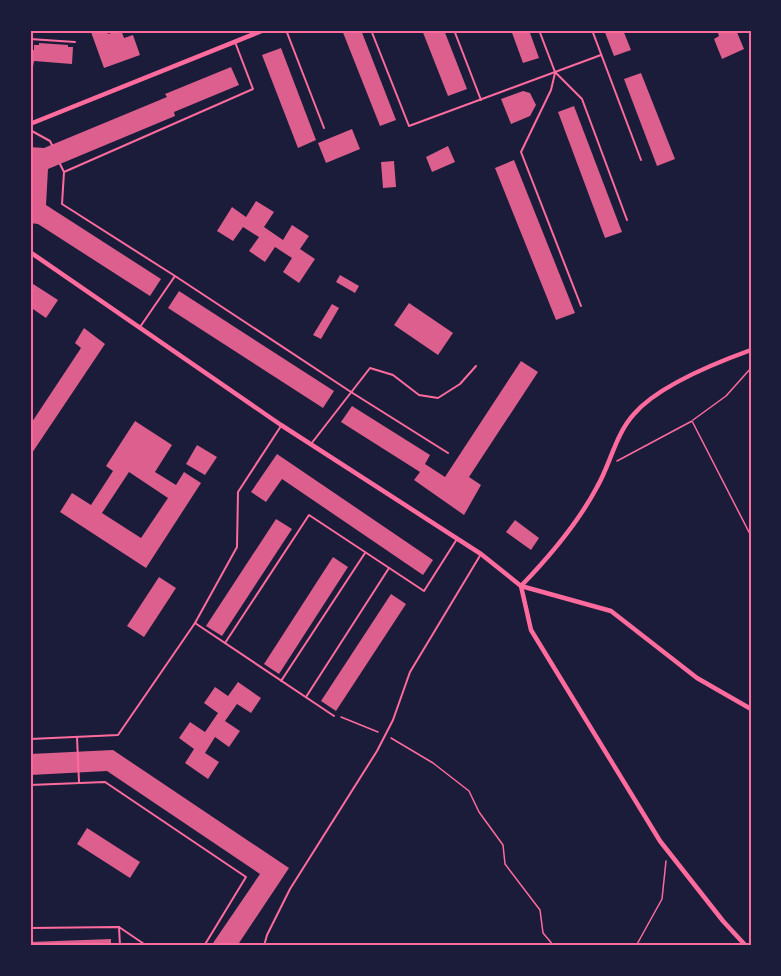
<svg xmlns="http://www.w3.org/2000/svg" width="781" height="976" viewBox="0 0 781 976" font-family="'DM Sans',sans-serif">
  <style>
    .building { fill: #dd5f8e; fill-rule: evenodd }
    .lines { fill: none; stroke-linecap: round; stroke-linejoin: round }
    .path { stroke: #ff6b9d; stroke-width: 1.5 }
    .service { stroke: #ff6b9d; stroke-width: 2 }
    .minor { stroke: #ff6b9d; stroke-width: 4.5 }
    .neatline { fill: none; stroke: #ff6b9d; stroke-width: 2 }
  </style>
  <rect width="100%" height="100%" fill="#1b1b3a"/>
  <g class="building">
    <path d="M 97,30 L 107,30 L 108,34 L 121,30 L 124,38 L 133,35 L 140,55 L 104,68 L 91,32 Z"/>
    <path d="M 342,30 L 361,30 L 396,120 L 380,126 Z"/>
    <path d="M 422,30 L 444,30 L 467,89 L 448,96 Z"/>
    <path d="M 511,30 L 529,30 L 539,58 L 523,63 Z"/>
    <path d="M 604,30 L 623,30 L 631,50 L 614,56 Z"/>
    <path d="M 717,30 L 736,30 L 744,49 L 722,59 L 714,39 L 719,36 Z"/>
    <path d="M 39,43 L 68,45 L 68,47 L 73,47 L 72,64 L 34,61 L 33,67 L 30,67 L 30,50 L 34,50 L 34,45 L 39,45 Z"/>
    <path d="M 281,48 L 316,140 L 298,148 L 262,55 Z"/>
    <path d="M 231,67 L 239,85 L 174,112 L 175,116 L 48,169 L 46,205 L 161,279 L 150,296 L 38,224 L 30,223 L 30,147 L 44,148 L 167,97 L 165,94 Z"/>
    <path d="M 641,73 L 675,159 L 657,166 L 624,79 Z"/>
    <path d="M 523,91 L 530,93 L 536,105 L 530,116 L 511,124 L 501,99 Z"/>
    <path d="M 574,106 L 622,232 L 605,238 L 558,112 Z"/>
    <path d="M 352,129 L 360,149 L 326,163 L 318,143 Z"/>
    <path d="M 448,146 L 455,162 L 432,172 L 426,157 Z"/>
    <path d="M 514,160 L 575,313 L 556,320 L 495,168 Z"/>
    <path d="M 394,161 L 396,187 L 383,188 L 381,162 Z"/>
    <path d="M 256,201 L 274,212 L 264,227 L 283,240 L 292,225 L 309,236 L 300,249 L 315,259 L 299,283 L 283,272 L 292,258 L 275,247 L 265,262 L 249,251 L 259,237 L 243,227 L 233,241 L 217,231 L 232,207 L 246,217 Z"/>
    <path d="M 340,275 L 359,286 L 355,293 L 336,282 Z"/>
    <path d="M 30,282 L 58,300 L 46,318 L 30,307 Z"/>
    <path d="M 179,291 L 334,391 L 323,408 L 168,308 Z"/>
    <path d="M 409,303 L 453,333 L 438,355 L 394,325 Z"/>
    <path d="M 332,304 L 339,308 L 321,339 L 313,335 Z"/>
    <path d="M 84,328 L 105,344 L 30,456 L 30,425 L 81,348 L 75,343 Z"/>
    <path d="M 521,361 L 538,372 L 469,477 L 481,485 L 464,515 L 414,480 L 420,472 L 341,422 L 352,406 L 430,455 L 425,464 L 445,477 Z"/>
    <path d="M 135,421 L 172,445 L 155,472 L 176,485 L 184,472 L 201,483 L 146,568 L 60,512 L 72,493 L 91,505 L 113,471 L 106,466 ZM 129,472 L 168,498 L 141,538 L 102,513 Z"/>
    <path d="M 197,445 L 217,457 L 205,475 L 186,464 Z"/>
    <path d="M 277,454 L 433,560 L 423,575 L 282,479 L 266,502 L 251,492 Z"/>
    <path d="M 276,519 L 292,529 L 222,636 L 206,626 Z"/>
    <path d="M 515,520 L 539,538 L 531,550 L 506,532 Z"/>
    <path d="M 333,557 L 348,567 L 279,674 L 264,664 Z"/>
    <path d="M 159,577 L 176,588 L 144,637 L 127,626 Z"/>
    <path d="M 391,594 L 406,604 L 336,711 L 321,701 Z"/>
    <path d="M 238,682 L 261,698 L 251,713 L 237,704 L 225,721 L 240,731 L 229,747 L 215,737 L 205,753 L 219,762 L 208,779 L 185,763 L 194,749 L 179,738 L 190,722 L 205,732 L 218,713 L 204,703 L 215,687 L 228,696 Z"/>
    <path d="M 113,750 L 289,868 L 237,946 L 211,946 L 260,874 L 107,771 L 30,775 L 30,754 Z"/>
    <path d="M 87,828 L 140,862 L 130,878 L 77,844 Z"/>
    <path d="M 111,939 L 111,946 L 30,946 L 30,942 Z"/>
  </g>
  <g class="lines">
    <g class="path">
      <path d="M 693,420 L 726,396 L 751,368"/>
      <path d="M 617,461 L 692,421 L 751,536"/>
      <path d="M 341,717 L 378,732"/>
      <path d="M 391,738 L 433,763 L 469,791 L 479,812 L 503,845 L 505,864 L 540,910 L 543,933 L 554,946"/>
      <path d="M 636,946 L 662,899 L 666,861"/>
    </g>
    <g class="service">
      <path d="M 286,30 L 324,128"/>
      <path d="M 371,30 L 409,126 L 601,55"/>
      <path d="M 454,30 L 481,100"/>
      <path d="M 539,30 L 555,72 L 582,99 L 627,220"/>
      <path d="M 592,30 L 641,160"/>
      <path d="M 30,39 L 75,42"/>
      <path d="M 555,73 L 551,90 L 521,152 L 581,306"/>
      <path d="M 30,130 L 50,141 L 52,145"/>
      <path d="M 60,164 L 64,172"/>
      <path d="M 175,276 L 62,204 L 64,172 L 253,89 L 235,42"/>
      <path d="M 140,327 L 175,276 L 351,392 L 448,453"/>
      <path d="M 311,444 L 370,368 L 393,375 L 419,395 L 438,398 L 460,384 L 476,366"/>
      <path d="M 195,623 L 334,716"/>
      <path d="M 225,643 L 309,515 L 424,591 L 457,539"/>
      <path d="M 281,681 L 365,553"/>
      <path d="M 306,697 L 389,568"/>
      <path d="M 77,737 L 79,782"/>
      <path d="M 30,739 L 118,735 L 195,623 L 237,547 L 238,492 L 281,426"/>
      <path d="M 30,785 L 105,782 L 246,877 L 204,946"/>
      <path d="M 119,927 L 147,946"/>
      <path d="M 30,928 L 119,927 L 120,946"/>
      <path d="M 264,946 L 267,935 L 290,889 L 377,751 L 393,720 L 410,672 L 481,554"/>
    </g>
    <g class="minor">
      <path d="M 30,124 L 264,30"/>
      <path d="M 30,252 L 281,425 L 481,554 L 521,586 L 531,630 L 660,841 L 723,921 L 746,946"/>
      <path d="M 751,350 C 715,363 659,385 634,414 C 615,435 611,463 597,487 C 578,523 550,556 521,586 L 611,611 L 697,678 L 751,709"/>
    </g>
  </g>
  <rect width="781" height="976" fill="none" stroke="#1b1b3a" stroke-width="63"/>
  <rect x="32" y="32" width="718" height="912" class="neatline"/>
</svg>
